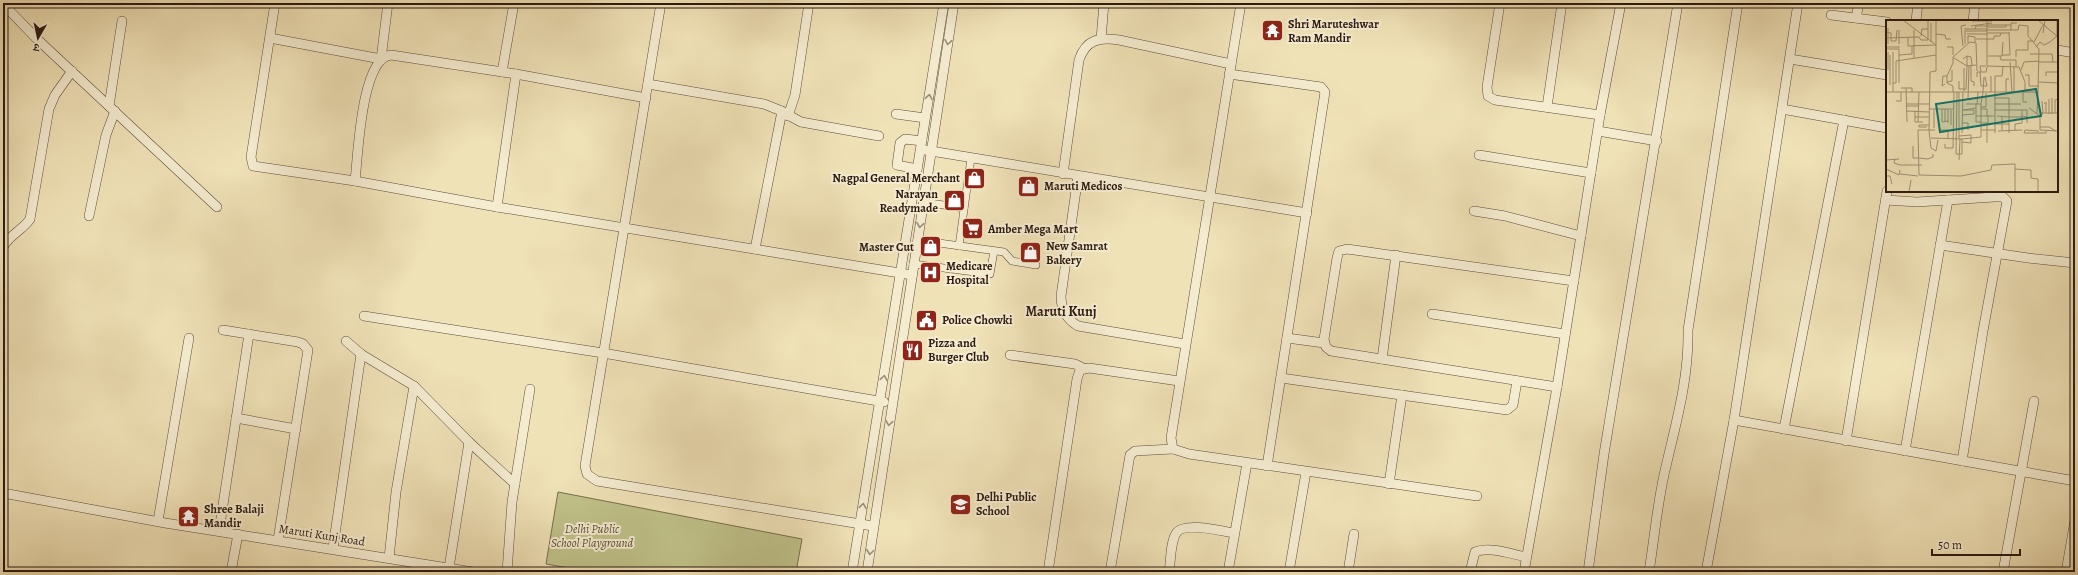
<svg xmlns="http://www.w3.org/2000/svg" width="2078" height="575" viewBox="0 0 2078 575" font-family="Alegreya,'Noto Serif Devanagari',serif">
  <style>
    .park { fill: #c0c28a; stroke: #766e4e }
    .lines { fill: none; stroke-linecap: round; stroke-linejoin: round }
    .pedestrian-casing { stroke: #5c4b3b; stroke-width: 8 }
    .minor-casing { stroke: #5c4b3b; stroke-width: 10 }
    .pedestrian { stroke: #f5ecd0; stroke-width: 7 }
    .minor { stroke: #f5ecd0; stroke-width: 9 }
    .oneway { stroke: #9a8d7a }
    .labels { text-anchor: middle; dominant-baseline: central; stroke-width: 4; stroke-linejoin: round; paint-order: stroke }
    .poi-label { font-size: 12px; font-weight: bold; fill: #2b1912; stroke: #f5ecd0; text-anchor: start }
    .park-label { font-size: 12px; font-style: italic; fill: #584c36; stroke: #f5ecd0 }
    .street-label { font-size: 12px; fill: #2b1912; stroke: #f5ecd0 }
    .quarter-label { font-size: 14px; font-weight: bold; fill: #2b1912; stroke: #f5ecd0 }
    .inset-road { fill: none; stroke: #a19275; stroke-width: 1 }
    .view { fill: #0f766e; fill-opacity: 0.15; stroke: #0f766e; stroke-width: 2 }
    .inset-edge { fill: none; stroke: #2b1912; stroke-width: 2 }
  </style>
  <rect width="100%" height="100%" fill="#f0e2b7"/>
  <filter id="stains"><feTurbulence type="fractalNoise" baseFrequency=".005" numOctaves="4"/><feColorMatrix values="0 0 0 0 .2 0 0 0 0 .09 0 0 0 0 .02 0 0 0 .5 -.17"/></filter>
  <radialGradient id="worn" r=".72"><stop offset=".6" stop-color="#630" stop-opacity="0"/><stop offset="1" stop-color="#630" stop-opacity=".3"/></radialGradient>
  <path class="park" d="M 558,492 L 802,539 L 796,572 L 591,572 L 546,564 Z"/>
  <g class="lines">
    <defs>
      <g id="pedestrian">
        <path d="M 923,202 L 964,208"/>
        <path d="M 917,240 L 1004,252 L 1012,261 L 1036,265"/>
        <path d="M 959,246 L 971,158"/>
        <path d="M 913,264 L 990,274 L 994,251"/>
      </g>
      <g id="minor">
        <path d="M 275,3 L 251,157 L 253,166 L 355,181 L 497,207 L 912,275"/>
        <path d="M 661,3 L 585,466 L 587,474 L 597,481 L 873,526"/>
        <path d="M 1241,3 L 1171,438 L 1173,449 L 1189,454 L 1477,496"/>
        <path d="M 1500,3 L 1487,87 L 1488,96 L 1495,100 L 1600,115"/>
        <path d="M 3,4 L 37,39 L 217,207"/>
        <path d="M 1831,15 L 1887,22"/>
        <path d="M 1856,18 L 1859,3"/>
        <path d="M 1916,21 L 1918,3"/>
        <path d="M 1973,21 L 1975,3"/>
        <path d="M 270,38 L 381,59 L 388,3"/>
        <path d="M 1101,39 L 1104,3"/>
        <path d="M 2057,50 L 2075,53"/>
        <path d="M 1790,59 L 1887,75"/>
        <path d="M 502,72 L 514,3"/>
        <path d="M 1229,74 L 1321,87 L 1325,92 L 1267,466"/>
        <path d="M 648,84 L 764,104 L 779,110 L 801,122 L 879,136"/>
        <path d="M 109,106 L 122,21"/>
        <path d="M 1547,107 L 1562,3"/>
        <path d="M 1782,109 L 1887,128"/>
        <path d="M 896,114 L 925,118"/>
        <path d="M 788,116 L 795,95 L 809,3"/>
        <path d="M 1598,131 L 1657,141"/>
        <path d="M 925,150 L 1307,213"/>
        <path d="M 1479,155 L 1591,173"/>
        <path d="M 917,169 L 897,165 L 900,143 L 905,139 L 922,141"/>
        <path d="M 1063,174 L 1079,60 C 1086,39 1100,37 1119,40 L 1231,64"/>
        <path d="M 1078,176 L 1061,296 C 1061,309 1066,319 1078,326 L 1185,344"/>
        <path d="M 355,181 C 358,156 361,58 391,55 L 516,74 L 646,98"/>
        <path d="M 1886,200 L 1917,202 L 1994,197 L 2003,197 L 2007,201 L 1983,331 L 1962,461"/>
        <path d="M 497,207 L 516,74"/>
        <path d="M 1474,211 L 1505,216 L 1581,236"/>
        <path d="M 89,216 L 106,135 L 115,111"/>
        <path d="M 1940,245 L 2028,258 L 2075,263"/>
        <path d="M 3,247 C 9,235 23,230 30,219 L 49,109 L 55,95 L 72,71"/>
        <path d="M 755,249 L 782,111"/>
        <path d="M 1432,314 L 1565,334"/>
        <path d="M 364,316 L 603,353 L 884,402"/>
        <path d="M 223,330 L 298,342 L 303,344 L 308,350 L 278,540"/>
        <path d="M 1287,338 L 1324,343"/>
        <path d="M 346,341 L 361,354 L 414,386 L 469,442 L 515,484"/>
        <path d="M 1010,355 L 1075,364 L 1083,368"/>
        <path d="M 1382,359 L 1396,255"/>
        <path d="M 1281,378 L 1507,410 L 1513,405 L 1517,381"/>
        <path d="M 1557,387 L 1331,351 L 1326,347 L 1324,339 L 1337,258 L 1339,251 L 1347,249 L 1574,281"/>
        <path d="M 236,418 L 296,429"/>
        <path d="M 1734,420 L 2075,481"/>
        <path d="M 1784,429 L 1844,120"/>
        <path d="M 1846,441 L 1887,191"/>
        <path d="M 1905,451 L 1948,200"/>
        <path d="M 1389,484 L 1402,395"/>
        <path d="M 3,493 L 165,523 L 473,572"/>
        <path d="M 158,521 L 189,338"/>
        <path d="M 219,531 L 249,334"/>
        <path d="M 333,548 L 361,354"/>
        <path d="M 389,558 L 396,492 L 414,386"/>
        <path d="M 449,568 L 469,442"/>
        <path d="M 231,572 L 238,534"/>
        <path d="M 507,572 L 512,502 L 530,389"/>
        <path d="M 852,572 L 944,3"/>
        <path d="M 867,572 L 954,3"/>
        <path d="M 1048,572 L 1077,379 L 1080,370 L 1089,368 L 1179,381"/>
        <path d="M 1110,572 L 1130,455 L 1135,451 L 1173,449"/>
        <path d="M 1169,572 C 1171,561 1170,541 1177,532 C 1185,522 1222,531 1234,533"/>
        <path d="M 1228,572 L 1247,463"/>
        <path d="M 1289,572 L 1306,472"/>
        <path d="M 1348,572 L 1354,534"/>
        <path d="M 1470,572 L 1475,552 C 1490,546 1511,554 1526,557"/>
        <path d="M 1524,572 L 1557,387 L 1600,115 L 1621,3"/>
        <path d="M 1588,572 L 1604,454 L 1678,3"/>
        <path d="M 1649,572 C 1654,540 1657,507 1664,475 C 1675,426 1689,381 1688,330 L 1738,3"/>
        <path d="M 1706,572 L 1734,420 L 1798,3"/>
        <path d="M 2003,572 L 2034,401"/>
        <path d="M 2066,572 L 2075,520"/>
      </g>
    </defs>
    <use href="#pedestrian" class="pedestrian-casing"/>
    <use href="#minor" class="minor-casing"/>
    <use href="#pedestrian" class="pedestrian"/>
    <use href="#minor" class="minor"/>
  </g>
  <defs><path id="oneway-chevron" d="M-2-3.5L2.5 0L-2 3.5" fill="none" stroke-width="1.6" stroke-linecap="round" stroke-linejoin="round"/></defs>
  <g class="oneway">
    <use href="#oneway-chevron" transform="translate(948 42) rotate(99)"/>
    <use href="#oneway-chevron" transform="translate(929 97) rotate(-81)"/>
    <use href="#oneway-chevron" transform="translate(920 225) rotate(99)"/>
    <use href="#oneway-chevron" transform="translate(884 378) rotate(-81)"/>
    <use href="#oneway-chevron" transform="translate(889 423) rotate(99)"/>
    <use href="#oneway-chevron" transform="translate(863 506) rotate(-81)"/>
    <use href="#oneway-chevron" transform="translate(870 552) rotate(98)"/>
  </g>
  <defs>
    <symbol id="temple-square" viewBox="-11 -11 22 22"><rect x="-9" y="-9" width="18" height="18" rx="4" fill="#8f2418" stroke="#f5ecd0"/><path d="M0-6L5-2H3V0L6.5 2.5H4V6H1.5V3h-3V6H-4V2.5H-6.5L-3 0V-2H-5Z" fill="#fff"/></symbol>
    <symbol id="shop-square" viewBox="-11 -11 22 22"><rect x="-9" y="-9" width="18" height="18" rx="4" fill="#8f2418" stroke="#f5ecd0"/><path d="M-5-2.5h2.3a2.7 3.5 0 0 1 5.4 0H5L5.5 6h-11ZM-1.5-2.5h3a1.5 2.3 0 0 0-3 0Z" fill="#fff"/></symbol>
    <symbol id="supermarket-square" viewBox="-11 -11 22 22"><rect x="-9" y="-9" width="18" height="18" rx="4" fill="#8f2418" stroke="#f5ecd0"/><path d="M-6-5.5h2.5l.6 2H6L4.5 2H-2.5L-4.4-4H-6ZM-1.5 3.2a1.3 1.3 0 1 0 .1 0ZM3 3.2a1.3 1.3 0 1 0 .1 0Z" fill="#fff"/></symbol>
    <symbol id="hospital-square" viewBox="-11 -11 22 22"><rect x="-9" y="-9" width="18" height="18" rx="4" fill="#8f2418" stroke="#f5ecd0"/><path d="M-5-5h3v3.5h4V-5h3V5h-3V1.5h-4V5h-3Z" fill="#fff"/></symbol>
    <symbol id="civic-square" viewBox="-11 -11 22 22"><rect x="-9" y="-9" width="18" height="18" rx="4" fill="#8f2418" stroke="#f5ecd0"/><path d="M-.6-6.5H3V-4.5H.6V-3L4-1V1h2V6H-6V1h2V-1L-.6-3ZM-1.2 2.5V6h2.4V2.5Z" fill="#fff"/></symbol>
    <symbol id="restaurant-square" viewBox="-11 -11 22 22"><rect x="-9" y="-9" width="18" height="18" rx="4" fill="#8f2418" stroke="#f5ecd0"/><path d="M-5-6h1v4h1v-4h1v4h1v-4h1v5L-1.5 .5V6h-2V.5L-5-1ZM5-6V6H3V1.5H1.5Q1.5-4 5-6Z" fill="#fff"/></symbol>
    <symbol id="school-square" viewBox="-11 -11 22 22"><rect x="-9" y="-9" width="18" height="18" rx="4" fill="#8f2418" stroke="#f5ecd0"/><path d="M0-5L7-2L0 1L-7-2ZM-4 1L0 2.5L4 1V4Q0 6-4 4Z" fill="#fff"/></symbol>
  </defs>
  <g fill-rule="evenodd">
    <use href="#temple-square" x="1260" y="18" width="25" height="25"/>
    <use href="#shop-square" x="962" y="166" width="25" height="25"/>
    <use href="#shop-square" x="1016" y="174" width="25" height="25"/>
    <use href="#shop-square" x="942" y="188" width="25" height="25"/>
    <use href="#supermarket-square" x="960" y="216" width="25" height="25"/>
    <use href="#shop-square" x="918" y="234" width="25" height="25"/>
    <use href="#shop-square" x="1018" y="240" width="25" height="25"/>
    <use href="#hospital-square" x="918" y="260" width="25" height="25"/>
    <use href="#civic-square" x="914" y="308" width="25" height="25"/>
    <use href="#restaurant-square" x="900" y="338" width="25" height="25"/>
    <use href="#school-square" x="948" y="492" width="25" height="25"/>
    <use href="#temple-square" x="176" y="504" width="25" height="25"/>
  </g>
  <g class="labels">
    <g class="poi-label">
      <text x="1288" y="24">Shri Maruteshwar<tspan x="1288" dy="14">Ram Mandir</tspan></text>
      <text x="960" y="178" text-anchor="end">Nagpal General Merchant</text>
      <text x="1044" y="186">Maruti Medicos</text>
      <text x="938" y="194" text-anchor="end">Narayan<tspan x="938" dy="14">Readymade</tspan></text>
      <text x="988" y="229">Amber Mega Mart</text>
      <text x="1046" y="246">New Samrat<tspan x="1046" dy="14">Bakery</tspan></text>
      <text x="914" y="247" text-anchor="end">Master Cut</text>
      <text x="946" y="266">Medicare<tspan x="946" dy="14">Hospital</tspan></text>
      <text x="942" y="320">Police Chowki</text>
      <text x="928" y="343">Pizza and<tspan x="928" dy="14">Burger Club</tspan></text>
      <text x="976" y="497">Delhi Public<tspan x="976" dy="14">School</tspan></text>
      <text x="204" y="509">Shree Balaji<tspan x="204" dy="14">Mandir</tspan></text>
    </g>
    <g class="park-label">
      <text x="592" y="529">Delhi Public<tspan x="592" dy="14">School Playground</tspan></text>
    </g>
    <g class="street-label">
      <text transform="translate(322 535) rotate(9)">Maruti Kunj Road</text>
    </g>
    <g class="quarter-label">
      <text x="1061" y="311">Maruti Kunj</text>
    </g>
  </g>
  <g transform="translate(1886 20)">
    <rect width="172" height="172" fill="#f0e2b7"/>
    <path class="inset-road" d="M 17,0 L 50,25 L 50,51 L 44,52 L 43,111 L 45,128 L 50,131 L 52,120M 101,0 L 101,46 L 133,47 L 139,62 L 139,72M 152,0 L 172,17M 86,1 L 106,1M 101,5 L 125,5M 85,6 L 106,3M 101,7 L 120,7 L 120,5M 78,9 L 101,9M 89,9 L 90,6 L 101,6M 13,10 L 13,24M 28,10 L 28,38M 125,10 L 125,3 L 131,3M 0,12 L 5,13 L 5,21 L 10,21 L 11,10M 101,13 L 123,13M 157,13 L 159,0M 50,14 L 59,15 L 60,19 L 65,19M 81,14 L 101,14M 35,16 L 36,9 L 42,9M 0,18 L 33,17 L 35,20 L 42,20 L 42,0M 22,18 L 22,26 L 50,25 L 50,0M 90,19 L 108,19 L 108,16 L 114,16 L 115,13M 45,22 L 45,3M 148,22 L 157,5M 82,23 L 82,16 L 89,17 L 89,22M 2,24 L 2,8M 79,24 L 79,11 L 101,11M 77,26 L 75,6 L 80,5M 0,27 L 14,27M 61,27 L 67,27 L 67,35M 150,27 L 154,22 L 158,25 L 164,22 L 171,16 L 171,0M 0,29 L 13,29 L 13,63M 2,32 L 2,50M 144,34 L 166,34 L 167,42M 13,35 L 26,34 L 26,26M 116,35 L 124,35 L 123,12M 81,36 L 85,37 L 86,45M 102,36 L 116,36 L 117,22M 114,36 L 115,40 L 130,40 L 130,47M 130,37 L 130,30 L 142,30 L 142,21 L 147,21M 68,38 L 81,46 L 90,45M 77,39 L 81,36 L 81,46M 124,42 L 126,72M 153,42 L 172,42M 85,46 L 85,61 L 88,62 L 88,66M 135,50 L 138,42 L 153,41M 94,52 L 95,66 L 97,66M 95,52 L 94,46 L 100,46M 139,55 L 143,55 L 143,66 L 153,66M 160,56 L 160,52 L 172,52M 91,57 L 91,52 L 100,52 L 101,47M 73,61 L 73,69 L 78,69M 61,62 L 66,61 L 66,50M 153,62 L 172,63M 7,63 L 10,63 L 10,41 L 50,35M 59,64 L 56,66 L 57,56 L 61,56M 4,65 L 4,35M 97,66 L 101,66 L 99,57M 15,68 L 26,68 L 26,72M 20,68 L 21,102M 78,70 L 80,69 L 81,46M 78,71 L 78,48M 0,72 L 152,72 L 153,29 L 142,16 L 142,6 L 133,5 L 132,10 L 101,10M 7,72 L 7,32M 67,72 L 67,66 L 61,63 L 61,56 L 67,43 L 67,37 L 84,22 L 90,23 L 91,51M 71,72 L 70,134 L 73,134M 97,72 L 98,57M 105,72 L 105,56M 109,72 L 109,56 L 116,56 L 117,47M 120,72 L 120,59 L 123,59M 128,72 L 128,47M 137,72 L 137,82 L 141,82M 108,78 L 123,78 L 123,113M 166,78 L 166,94M 82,79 L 83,46M 10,81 L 15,81 L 15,72M 156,81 L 157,93 L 154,97 L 154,110 L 172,111M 20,84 L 43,84M 90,84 L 90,102 L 95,102M 91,84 L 92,72M 95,84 L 97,72M 108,84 L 135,84M 158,84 L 160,82 L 160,93M 20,86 L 33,86M 95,87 L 100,87 L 100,73M 143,88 L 154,96M 43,89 L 68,89M 56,89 L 56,102 L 62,101M 95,89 L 101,89 L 101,96M 154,89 L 155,93 L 172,93M 76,90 L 88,90 L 88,94 L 76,95M 78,90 L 90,88M 108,90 L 141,90 L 141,103M 20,91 L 43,92M 29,91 L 29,102 L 37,102M 151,93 L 152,72M 169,93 L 169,80 L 172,79M 163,94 L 163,79M 90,96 L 109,96M 111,96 L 123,97M 29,97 L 43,97M 123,97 L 136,97 L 136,90M 32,102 L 33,72M 59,102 L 59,89M 62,103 L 62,89M 76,103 L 82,103 L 82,110M 95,103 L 102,103 L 102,96M 109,104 L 123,104M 65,105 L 65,90M 41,107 L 33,107 L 33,105 L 43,105M 154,107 L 163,107 L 170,111M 48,108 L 48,89M 49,110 L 32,110 L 33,155 L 75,156 L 105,150 L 106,145 L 129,144 L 129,172M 53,110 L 62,110 L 62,118M 95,110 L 109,110M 116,110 L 116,97M 129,110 L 129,104 L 136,103 L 136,96 L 141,97M 112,111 L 136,110M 153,111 L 139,110 L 138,113 L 160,113 L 160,111M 76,113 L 77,72M 109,113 L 109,72M 73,116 L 85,115 L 85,123 L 76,122M 45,118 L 76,119 L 76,134 L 73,134M 73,119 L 73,72M 76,119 L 95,117 L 95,84 L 80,84M 101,123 L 101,103M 59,124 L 59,128 L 67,128 L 68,72M 27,126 L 27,138 L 32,138M 33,138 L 42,139 L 47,137 L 47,134M 9,139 L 8,143 L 14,145 L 36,145M 0,140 L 13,139M 73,140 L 74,119M 0,149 L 13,155 L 14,150M 129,149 L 145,150 L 145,158 L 152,159 L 152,172M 14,154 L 32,156M 0,156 L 4,156 L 6,164M 23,172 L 25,160"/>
    <path class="view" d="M 150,69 L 155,96 L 54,112 L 50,84 Z"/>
    <rect width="172" height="172" class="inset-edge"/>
  </g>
  <rect width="2078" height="575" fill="none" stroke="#f0e2b7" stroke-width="16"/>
  <rect x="4" y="4" width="2070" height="567" fill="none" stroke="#2b1912" stroke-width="2"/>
  <rect x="8" y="8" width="2062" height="559" fill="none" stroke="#2b1912"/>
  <g transform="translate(38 38) rotate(189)" stroke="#f5ecd0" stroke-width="3" paint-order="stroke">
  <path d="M0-3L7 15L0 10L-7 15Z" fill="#2b1912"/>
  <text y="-6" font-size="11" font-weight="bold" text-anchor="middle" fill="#2b1912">उ</text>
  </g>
  <path d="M1932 549v6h88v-6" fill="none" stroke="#2b1912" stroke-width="2"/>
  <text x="1938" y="549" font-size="12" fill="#2b1912" stroke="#f5ecd0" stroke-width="3" paint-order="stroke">50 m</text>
  <rect width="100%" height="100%" filter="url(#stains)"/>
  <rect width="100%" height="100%" fill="url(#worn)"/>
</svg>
